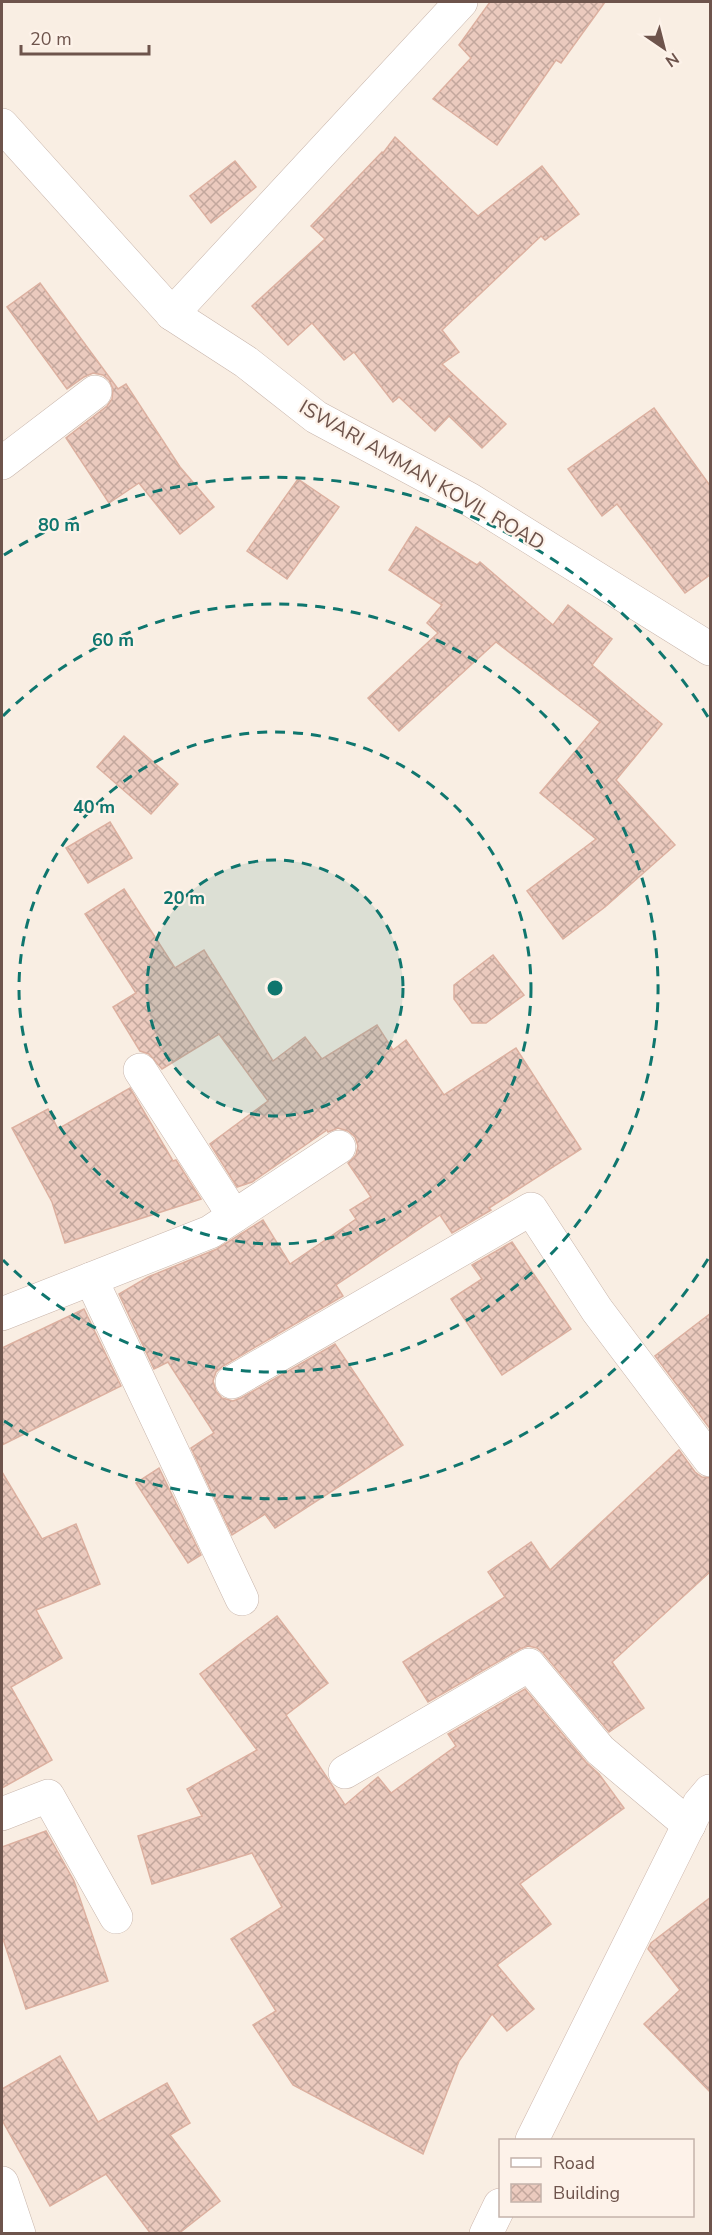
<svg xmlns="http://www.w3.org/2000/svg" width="712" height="2235" viewBox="0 0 712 2235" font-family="'Nunito Sans',sans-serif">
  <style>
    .building { fill: url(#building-cross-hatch); stroke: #dcb0a0; stroke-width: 1.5 }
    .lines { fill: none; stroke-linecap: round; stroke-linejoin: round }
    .minor-casing { stroke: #c8b5ab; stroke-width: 34 }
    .tertiary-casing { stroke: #c8b5ab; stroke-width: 34 }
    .secondary-casing { stroke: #ceb6ac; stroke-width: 34 }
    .minor { stroke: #fff; stroke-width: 33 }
    .tertiary { stroke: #fff; stroke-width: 33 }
    .secondary { stroke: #fff; stroke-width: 33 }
    .ring { fill: none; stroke: #0f766e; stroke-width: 3; stroke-dasharray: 10 8 }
    .labels { text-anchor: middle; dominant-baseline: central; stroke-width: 4.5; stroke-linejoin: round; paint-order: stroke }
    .street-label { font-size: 20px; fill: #6e544c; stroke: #fdf2e9 }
    .centre { fill: #0f766e; stroke: #fdf2e9; stroke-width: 3 }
    .ring-label { font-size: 18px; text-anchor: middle; font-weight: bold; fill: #0f766e; stroke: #fdf2e9; stroke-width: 4.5; stroke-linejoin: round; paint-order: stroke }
  </style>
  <defs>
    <pattern id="building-cross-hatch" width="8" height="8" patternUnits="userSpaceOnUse" patternTransform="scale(1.5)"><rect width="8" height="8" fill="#ebcabe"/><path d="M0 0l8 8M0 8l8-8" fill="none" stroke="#c3a79d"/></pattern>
  </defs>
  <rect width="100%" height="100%" fill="#f9eee3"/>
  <g class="building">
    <path d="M 490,2 L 605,2 L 561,63 L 556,60 L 497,145 L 433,99 L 471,58 L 459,45 Z"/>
    <path d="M 395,137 L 478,216 L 542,166 L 579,214 L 545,240 L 541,236 L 442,330 L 459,352 L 442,364 L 506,424 L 482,448 L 449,416 L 435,431 L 399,397 L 393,402 L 354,352 L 344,360 L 312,323 L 288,345 L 252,306 L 325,239 L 311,226 L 382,152 L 383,153 Z"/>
    <path d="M 235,161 L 256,187 L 211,223 L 190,196 Z"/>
    <path d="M 40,283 L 118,389 L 126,384 L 180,467 L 214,507 L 180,534 L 139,483 L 109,503 L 66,438 L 107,406 L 112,399 L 113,389 L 109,380 L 103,375 L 93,373 L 84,377 L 67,389 L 7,307 Z"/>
    <path d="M 654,408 L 711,487 L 711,574 L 685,593 L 617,504 L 602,516 L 568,469 Z"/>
    <path d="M 298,479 L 339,507 L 287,579 L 247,551 Z"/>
    <path d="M 416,527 L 477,565 L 480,562 L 553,625 L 568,605 L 612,639 L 592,665 L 662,724 L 616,780 L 675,845 L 605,907 L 563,939 L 527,891 L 596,839 L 540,793 L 600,722 L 496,642 L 399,731 L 368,698 L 438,633 L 427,623 L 442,605 L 389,570 Z"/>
    <path d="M 124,736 L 178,784 L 151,814 L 97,767 Z"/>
    <path d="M 110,822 L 132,858 L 88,883 L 66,848 Z"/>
    <path d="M 124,889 L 175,968 L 204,950 L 273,1061 L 305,1037 L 322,1059 L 377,1025 L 393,1050 L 406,1040 L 444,1095 L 516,1048 L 581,1149 L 489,1208 L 491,1210 L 452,1233 L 440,1215 L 336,1285 L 343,1296 L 223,1366 L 216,1372 L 213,1381 L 216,1391 L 222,1398 L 233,1401 L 241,1398 L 335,1344 L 403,1445 L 275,1528 L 265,1514 L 232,1535 L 191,1448 L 214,1433 L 168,1362 L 154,1369 L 119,1294 L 148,1277 L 217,1249 L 263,1220 L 290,1264 L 356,1219 L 350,1210 L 371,1197 L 348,1163 L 356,1155 L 358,1146 L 355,1137 L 348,1131 L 338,1128 L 328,1132 L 327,1130 L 252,1182 L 237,1187 L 210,1144 L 268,1101 L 219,1034 L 162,1069 L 149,1054 L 140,1051 L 113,1007 L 136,993 L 85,914 Z"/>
    <path d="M 493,955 L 524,995 L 486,1023 L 472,1023 L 454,999 L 454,985 Z"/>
    <path d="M 130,1088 L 173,1161 L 176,1160 L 201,1199 L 65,1243 L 52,1202 L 12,1128 L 48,1109 L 58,1129 Z"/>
    <path d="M 512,1242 L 571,1329 L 502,1375 L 451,1299 L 482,1279 L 472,1265 Z"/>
    <path d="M 84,1309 L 121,1386 L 2,1445 L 2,1348 Z"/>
    <path d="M 711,1313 L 711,1430 L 655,1356 Z"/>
    <path d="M 679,1450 L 695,1472 L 702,1477 L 711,1478 L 711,1571 L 612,1662 L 644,1708 L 609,1732 L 543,1653 L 537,1648 L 528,1646 L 520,1649 L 428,1702 L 403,1662 L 505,1597 L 488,1572 L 531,1542 L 550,1570 Z"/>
    <path d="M 159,1468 L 201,1555 L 188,1563 L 136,1483 Z"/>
    <path d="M 2,1472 L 42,1539 L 76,1524 L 100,1584 L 36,1610 L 62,1658 L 11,1687 L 52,1760 L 2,1788 Z"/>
    <path d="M 277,1616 L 328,1683 L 286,1715 L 345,1805 L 378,1777 L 391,1793 L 456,1746 L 448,1734 L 525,1689 L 586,1762 L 599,1774 L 624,1808 L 520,1884 L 551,1924 L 497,1965 L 534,2009 L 507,2031 L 492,2014 L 459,2061 L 423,2154 L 293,2085 L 253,2025 L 276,2011 L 231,1939 L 282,1907 L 252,1853 L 152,1884 L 138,1836 L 202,1816 L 187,1789 L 257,1750 L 200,1674 Z"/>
    <path d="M 46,1831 L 74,1881 L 108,1981 L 26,2009 L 2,1936 L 2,1847 Z"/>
    <path d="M 711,1897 L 711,2093 L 644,2024 L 680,1990 L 648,1949 L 651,1943 Z"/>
    <path d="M 60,2056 L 98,2122 L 167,2083 L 190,2123 L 170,2135 L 220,2201 L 178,2234 L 151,2234 L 106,2174 L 50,2206 L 2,2120 L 2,2089 Z"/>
  </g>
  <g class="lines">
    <defs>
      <g id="minor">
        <path d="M 2,125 L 172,314 L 246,362 L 316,417 L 469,499 L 710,649"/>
        <path d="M 172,314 L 461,2"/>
        <path d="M 2,463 L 95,392"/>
        <path d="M 140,1070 L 234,1216"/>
        <path d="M 91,1279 L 242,1599"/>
        <path d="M 2,1314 L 210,1232 L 339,1147"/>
        <path d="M 232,1382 L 531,1209 L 597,1310 L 710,1460"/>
        <path d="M 345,1772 L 529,1665 L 600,1750 L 689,1825"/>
        <path d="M 2,1814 L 48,1796 L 116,1917"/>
      </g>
      <path id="tertiary" d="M 2,2183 L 19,2234"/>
      <g id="secondary">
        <path d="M 532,2140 L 699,1804 L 710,1791"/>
        <path d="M 486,2234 L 500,2205"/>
      </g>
    </defs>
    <use href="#minor" class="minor-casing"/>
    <use href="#tertiary" class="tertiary-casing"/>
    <use href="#secondary" class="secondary-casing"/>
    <use href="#minor" class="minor"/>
    <use href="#tertiary" class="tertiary"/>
    <use href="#secondary" class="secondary"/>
  </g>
  <circle cx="275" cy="988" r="128" fill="#0f766e" fill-opacity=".12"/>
  <g class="ring">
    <circle cx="275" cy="988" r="128"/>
    <circle cx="275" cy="988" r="256"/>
    <path d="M3 716A384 384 0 1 1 3 1260"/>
    <path d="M708 1259A511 511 0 0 1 4 1421M4 555A511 511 0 0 1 708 717"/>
  </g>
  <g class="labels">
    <g class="street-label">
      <text transform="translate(422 475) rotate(30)">ISWARI AMMAN KOVIL ROAD</text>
    </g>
  </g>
  <circle cx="275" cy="988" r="9" class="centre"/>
  <g class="ring-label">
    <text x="59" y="531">80 m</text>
    <text x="113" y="646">60 m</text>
    <text x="94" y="813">40 m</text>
    <text x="184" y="904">20 m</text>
  </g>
  <rect width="712" height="2235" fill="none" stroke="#6e544c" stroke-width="6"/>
  <rect x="499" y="2139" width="195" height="78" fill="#fdf2e9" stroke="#c4b3aa" stroke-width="1.5"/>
  <rect x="511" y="2158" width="30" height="9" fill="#ffffff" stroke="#c4b3aa" stroke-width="1.5"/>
  <text x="553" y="2169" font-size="18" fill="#6e544c">Road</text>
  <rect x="511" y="2184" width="30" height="18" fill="url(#building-cross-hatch)" stroke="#c4b3aa" stroke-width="1.5"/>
  <text x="553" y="2199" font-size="18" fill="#6e544c">Building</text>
  <g transform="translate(664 48) rotate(145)" stroke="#fdf2e9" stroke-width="4.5" paint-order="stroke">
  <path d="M0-4.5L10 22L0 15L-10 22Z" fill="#6e544c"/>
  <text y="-9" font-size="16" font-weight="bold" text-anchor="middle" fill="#6e544c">N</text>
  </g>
  <path d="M21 45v9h128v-9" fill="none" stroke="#6e544c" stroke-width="3"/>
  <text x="30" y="45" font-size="18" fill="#6e544c" stroke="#fdf2e9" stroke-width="4.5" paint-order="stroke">20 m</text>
</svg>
